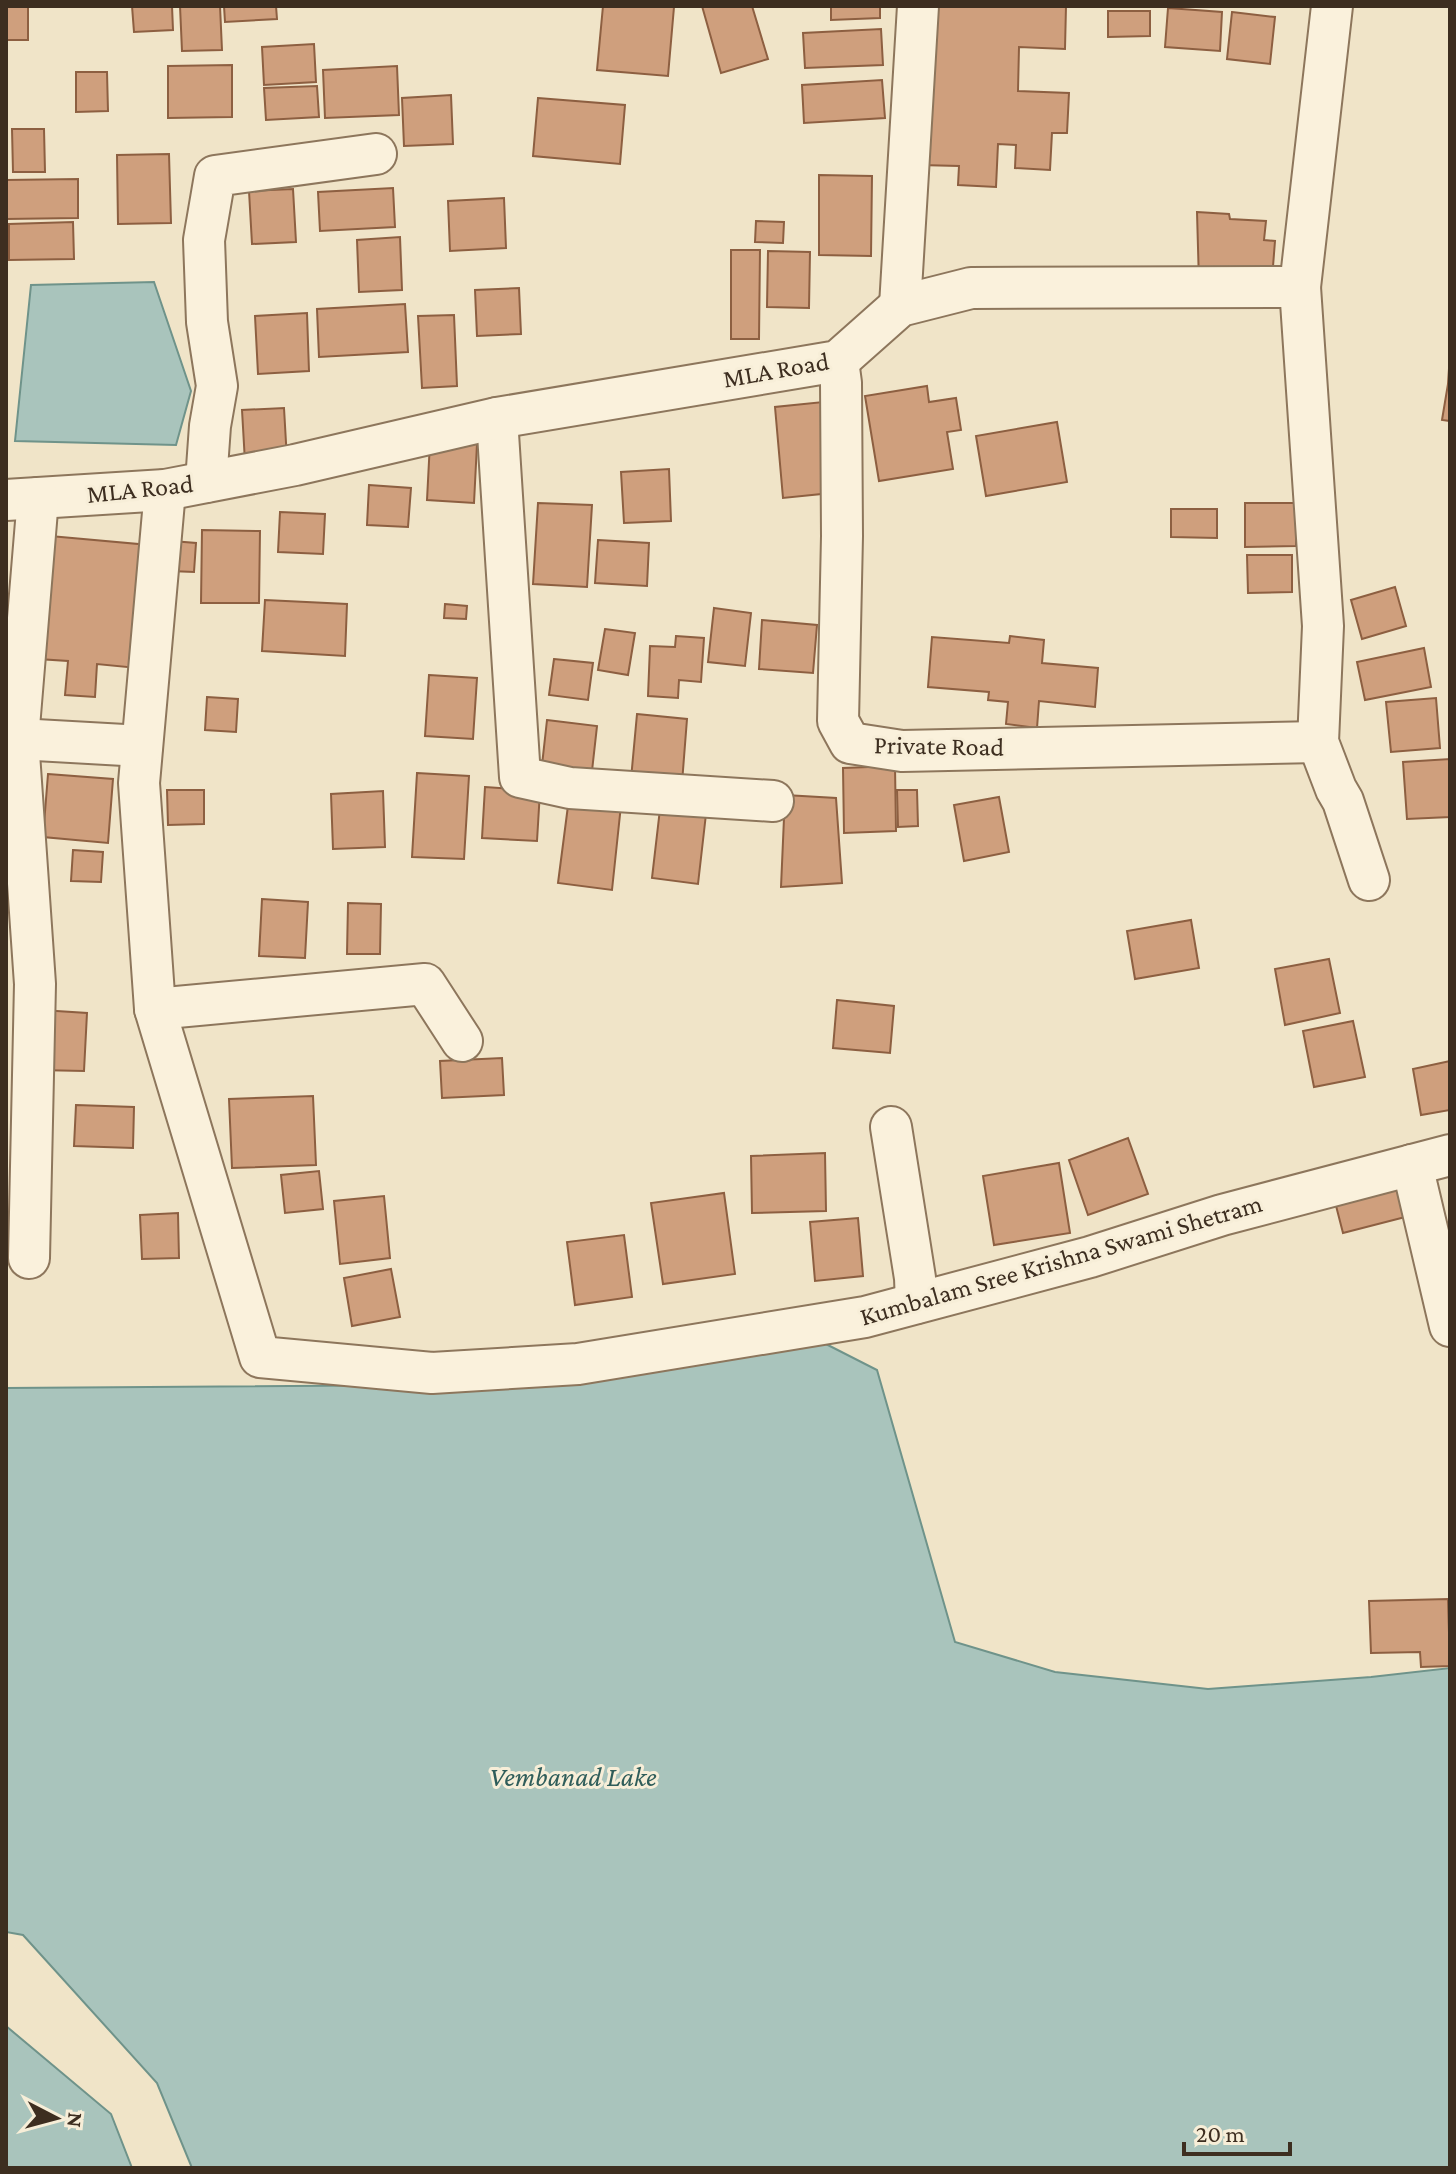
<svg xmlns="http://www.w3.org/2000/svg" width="1456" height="2174" viewBox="0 0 1456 2174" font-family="'Crimson Pro',serif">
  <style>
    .water { fill: #a9c4bc; stroke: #6f938a; stroke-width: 2 }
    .building { fill: #cf9f7d; stroke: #8d5f41; stroke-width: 2 }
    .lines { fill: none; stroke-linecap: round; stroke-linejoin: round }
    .minor-casing { stroke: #8d765c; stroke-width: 44 }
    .minor { stroke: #faf1dc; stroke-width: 40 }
    .labels { text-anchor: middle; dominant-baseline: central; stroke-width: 6; stroke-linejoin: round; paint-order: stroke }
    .street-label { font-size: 26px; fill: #3d2e20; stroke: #f7eed8 }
    .water-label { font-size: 28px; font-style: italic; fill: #2f5d5a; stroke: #f7eed8 }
  </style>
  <rect width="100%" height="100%" fill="#f0e4c8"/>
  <g class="water">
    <path d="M 154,282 L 191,391 L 176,445 L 15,441 L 31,285 Z"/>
    <path d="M 820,1341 L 877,1370 L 955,1642 L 1055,1672 L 1208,1689 L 1371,1677 L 1450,1668 L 1450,2168 L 192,2168 L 157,2083 L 23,1935 L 6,1932 L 6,1388 L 579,1384 Z"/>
    <path d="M 6,2026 L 111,2114 L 132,2168 L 6,2168 Z"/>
  </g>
  <g class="building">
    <rect x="6" y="6" width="22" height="34"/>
    <path d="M 132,6 L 172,6 L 173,30 L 134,32 Z"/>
    <path d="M 180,6 L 220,6 L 222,50 L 182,51 Z"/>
    <path d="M 224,6 L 276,6 L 277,19 L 225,22 Z"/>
    <path d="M 603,6 L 674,7 L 668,76 L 597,70 Z"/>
    <path d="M 702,6 L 752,6 L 768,59 L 721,73 Z"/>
    <path d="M 831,6 L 880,6 L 880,18 L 831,20 Z"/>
    <path d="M 927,6 L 1066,6 L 1065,49 L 1019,47 L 1018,91 L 1069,93 L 1067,133 L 1052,133 L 1050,170 L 1015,168 L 1016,145 L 998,144 L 996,187 L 958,185 L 959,166 L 920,165 Z"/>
    <path d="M 1168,8 L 1222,12 L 1220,51 L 1165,47 Z"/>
    <path d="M 1108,11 L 1150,11 L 1150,36 L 1108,37 Z"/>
    <path d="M 1232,12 L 1275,17 L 1270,64 L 1227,59 Z"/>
    <path d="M 881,29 L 883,65 L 805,68 L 803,33 Z"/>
    <path d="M 314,44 L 316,82 L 264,85 L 262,47 Z"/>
    <path d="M 232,65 L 232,117 L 168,118 L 168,66 Z"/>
    <path d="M 397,66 L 399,115 L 325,118 L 323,70 Z"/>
    <path d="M 76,72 L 107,72 L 108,111 L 76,112 Z"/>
    <path d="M 882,80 L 885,118 L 804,123 L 802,85 Z"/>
    <path d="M 317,86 L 319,117 L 266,120 L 264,88 Z"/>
    <path d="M 451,95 L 453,144 L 404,146 L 402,98 Z"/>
    <path d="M 538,98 L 625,105 L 620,164 L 533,156 Z"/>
    <path d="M 12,129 L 44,129 L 45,172 L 13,172 Z"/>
    <path d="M 169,154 L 171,223 L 118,224 L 117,155 Z"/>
    <path d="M 819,175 L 872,176 L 871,256 L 819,255 Z"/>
    <path d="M 78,179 L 78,218 L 6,219 L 6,180 Z"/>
    <path d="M 393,188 L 395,227 L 320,231 L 318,192 Z"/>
    <path d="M 293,189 L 296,242 L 252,244 L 249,191 Z"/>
    <path d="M 504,198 L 506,248 L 450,251 L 448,201 Z"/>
    <path d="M 1197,212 L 1229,214 L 1230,219 L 1266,221 L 1264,240 L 1275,241 L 1272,279 L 1199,283 Z"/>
    <path d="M 756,221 L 784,222 L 783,243 L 755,242 Z"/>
    <path d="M 73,222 L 74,259 L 9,260 L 9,224 Z"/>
    <path d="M 400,237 L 402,290 L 359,292 L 357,240 Z"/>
    <path d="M 731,250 L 760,250 L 759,339 L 731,339 Z"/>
    <path d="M 768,251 L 810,252 L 809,308 L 767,307 Z"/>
    <path d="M 519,288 L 521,334 L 477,336 L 475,290 Z"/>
    <path d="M 405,304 L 408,352 L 319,357 L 317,309 Z"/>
    <path d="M 307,313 L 309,371 L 258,374 L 255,316 Z"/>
    <path d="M 454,315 L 457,386 L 422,388 L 418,316 Z"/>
    <path d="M 1450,353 L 1450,421 L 1442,420 L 1448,384 Z"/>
    <path d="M 927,386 L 929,402 L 956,398 L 961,430 L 947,432 L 953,469 L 879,481 L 865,396 Z"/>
    <path d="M 823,402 L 831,493 L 783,498 L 775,407 Z"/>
    <path d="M 284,408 L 287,460 L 245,462 L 242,410 Z"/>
    <path d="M 1057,422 L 1067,482 L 986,496 L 976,436 Z"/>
    <path d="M 430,442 L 477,444 L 474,503 L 427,500 Z"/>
    <path d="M 669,469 L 671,521 L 624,523 L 621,472 Z"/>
    <path d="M 369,485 L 411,488 L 408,527 L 367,525 Z"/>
    <path d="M 538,503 L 592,505 L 587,587 L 533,584 Z"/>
    <path d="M 1245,503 L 1296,503 L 1296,546 L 1245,547 Z"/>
    <path d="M 1171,509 L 1217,509 L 1217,538 L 1171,537 Z"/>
    <path d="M 280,512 L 325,514 L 323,554 L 278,552 Z"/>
    <path d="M 202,530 L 260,531 L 259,603 L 201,603 Z"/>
    <path d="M 50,536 L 149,545 L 137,668 L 97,664 L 95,697 L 65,695 L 68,661 L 38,659 Z"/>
    <path d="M 598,540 L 649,543 L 647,586 L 595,583 Z"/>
    <path d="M 172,541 L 196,543 L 194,572 L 170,571 Z"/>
    <path d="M 1247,555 L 1292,555 L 1292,592 L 1248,593 Z"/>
    <path d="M 1395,587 L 1406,626 L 1362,639 L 1351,600 Z"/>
    <path d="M 265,600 L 347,604 L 345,656 L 262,651 Z"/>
    <path d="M 445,604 L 467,606 L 466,619 L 444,618 Z"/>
    <path d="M 714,608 L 751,613 L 745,666 L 708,662 Z"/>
    <path d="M 762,620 L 817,625 L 813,673 L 759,669 Z"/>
    <path d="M 605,629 L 635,633 L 628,675 L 598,670 Z"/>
    <path d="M 676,636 L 704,638 L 701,682 L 679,680 L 678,698 L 648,696 L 650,646 L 675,647 Z"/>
    <path d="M 1010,636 L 1044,640 L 1042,663 L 1098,668 L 1095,707 L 1039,701 L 1037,728 L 1006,724 L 1008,702 L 988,700 L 989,692 L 928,687 L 932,637 L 1009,643 Z"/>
    <path d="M 1424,648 L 1431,687 L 1365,700 L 1357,662 Z"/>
    <path d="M 554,659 L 593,663 L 588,700 L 549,695 Z"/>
    <path d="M 429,675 L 477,678 L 473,739 L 425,736 Z"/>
    <path d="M 207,697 L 238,699 L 236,732 L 205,730 Z"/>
    <path d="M 1436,698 L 1440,748 L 1391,752 L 1386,702 Z"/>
    <path d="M 637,714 L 687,719 L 682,783 L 631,779 Z"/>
    <path d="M 547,720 L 597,726 L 591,780 L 541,774 Z"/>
    <path d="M 1450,759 L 1450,817 L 1407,819 L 1403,762 Z"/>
    <path d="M 895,766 L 896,831 L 844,833 L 843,768 Z"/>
    <path d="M 417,773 L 469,776 L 464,859 L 412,857 Z"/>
    <path d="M 48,774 L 113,779 L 108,843 L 43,837 Z"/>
    <path d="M 485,787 L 540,791 L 537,841 L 482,838 Z"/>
    <path d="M 167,790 L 204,790 L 204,824 L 168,825 Z"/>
    <path d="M 897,790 L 917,790 L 918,826 L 898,827 Z"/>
    <path d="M 383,791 L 385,847 L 333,849 L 331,794 Z"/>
    <path d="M 785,795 L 836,798 L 842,883 L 781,887 Z"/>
    <path d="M 999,797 L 1009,852 L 964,861 L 954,805 Z"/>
    <path d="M 569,798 L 621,805 L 612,890 L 558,883 Z"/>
    <path d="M 660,809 L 706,814 L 698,884 L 652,878 Z"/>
    <path d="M 73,850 L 103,852 L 101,882 L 71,881 Z"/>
    <path d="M 262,899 L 308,902 L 305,958 L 259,956 Z"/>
    <path d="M 348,903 L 381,904 L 380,954 L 347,954 Z"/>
    <path d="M 1191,920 L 1199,968 L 1135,979 L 1127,931 Z"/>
    <path d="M 1329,959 L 1340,1013 L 1285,1025 L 1275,969 Z"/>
    <path d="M 837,1000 L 894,1006 L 890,1053 L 833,1048 Z"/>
    <path d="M 41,1010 L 87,1013 L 84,1071 L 38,1070 Z"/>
    <path d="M 1353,1021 L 1365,1077 L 1314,1087 L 1303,1031 Z"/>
    <path d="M 502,1058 L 504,1095 L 442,1098 L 440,1061 Z"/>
    <path d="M 1450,1061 L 1450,1110 L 1421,1115 L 1413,1069 Z"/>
    <path d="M 313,1096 L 316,1165 L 232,1168 L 229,1099 Z"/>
    <path d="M 76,1105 L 134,1107 L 133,1148 L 74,1146 Z"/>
    <path d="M 1128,1138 L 1148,1194 L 1088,1215 L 1069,1160 Z"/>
    <path d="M 825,1153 L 826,1211 L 752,1213 L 751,1156 Z"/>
    <path d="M 1059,1163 L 1070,1233 L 994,1245 L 983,1176 Z"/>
    <path d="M 319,1171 L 323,1209 L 285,1213 L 281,1175 Z"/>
    <path d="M 1404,1177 L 1413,1215 L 1343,1233 L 1333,1194 Z"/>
    <path d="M 724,1193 L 735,1274 L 663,1284 L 651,1203 Z"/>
    <path d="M 384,1196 L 390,1258 L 340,1264 L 334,1201 Z"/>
    <path d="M 178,1213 L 179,1258 L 142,1259 L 140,1215 Z"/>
    <path d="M 858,1218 L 863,1276 L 815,1281 L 810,1222 Z"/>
    <path d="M 624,1235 L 632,1297 L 575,1305 L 567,1242 Z"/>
    <path d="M 391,1269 L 400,1317 L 352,1326 L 344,1278 Z"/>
    <path d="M 1448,1599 L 1450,1666 L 1421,1667 L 1420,1652 L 1371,1653 L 1369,1601 Z"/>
  </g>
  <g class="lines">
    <defs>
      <g id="minor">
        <path d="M 1300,287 L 1323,626 L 1318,742 L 1336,789 L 1343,801 L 1369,880"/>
        <path d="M 900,306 L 918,6"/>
        <path d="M 838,361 L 841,383 L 842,536 L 838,721 L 850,743 L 902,751 L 1318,742"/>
        <path d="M 497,418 L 520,777 L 570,788 L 773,801"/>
        <path d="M 206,482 L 210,426 L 217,386 L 207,322 L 204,240 L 215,176 L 376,154"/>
        <path d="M 165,490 L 139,783 L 155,1009 L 260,1357 L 432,1373 L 578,1364 L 865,1317 L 1090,1257 L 1222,1215 L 1450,1155"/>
        <path d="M 6,500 L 165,490 L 295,465 L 497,418 L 838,361 L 900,306 L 971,288 L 1300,287 L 1332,6"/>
        <path d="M 18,739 L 142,746"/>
        <path d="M 155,1009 L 425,984 L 462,1041"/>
        <path d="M 891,1127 L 915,1278 L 916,1303"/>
        <path d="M 1412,1165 L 1450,1326"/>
        <path d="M 29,1258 L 35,984 L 18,739 L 38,498"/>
      </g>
    </defs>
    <use href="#minor" class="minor-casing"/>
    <use href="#minor" class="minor"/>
  </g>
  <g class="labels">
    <g class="street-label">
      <text transform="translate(776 370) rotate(-10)">MLA Road</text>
      <text transform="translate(140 489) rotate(-6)">MLA Road</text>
      <text transform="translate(939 746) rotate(1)">Private Road</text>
      <text transform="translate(1061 1260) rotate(-16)">Kumbalam Sree Krishna Swami Shetram</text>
    </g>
    <g class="water-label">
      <text x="573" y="1776">Vembanad Lake</text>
    </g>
  </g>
  <rect width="1456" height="2174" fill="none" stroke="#3d2e20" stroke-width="16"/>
  <g transform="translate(56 2118) rotate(96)" stroke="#f7eed8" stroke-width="6" paint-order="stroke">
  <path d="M0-6L14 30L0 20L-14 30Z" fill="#3d2e20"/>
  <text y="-12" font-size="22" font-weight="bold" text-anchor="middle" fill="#3d2e20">N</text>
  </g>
  <path d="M1184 2142v12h106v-12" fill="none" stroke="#3d2e20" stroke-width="4"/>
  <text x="1196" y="2142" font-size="24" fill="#3d2e20" stroke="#f7eed8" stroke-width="6" paint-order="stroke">20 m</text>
</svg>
